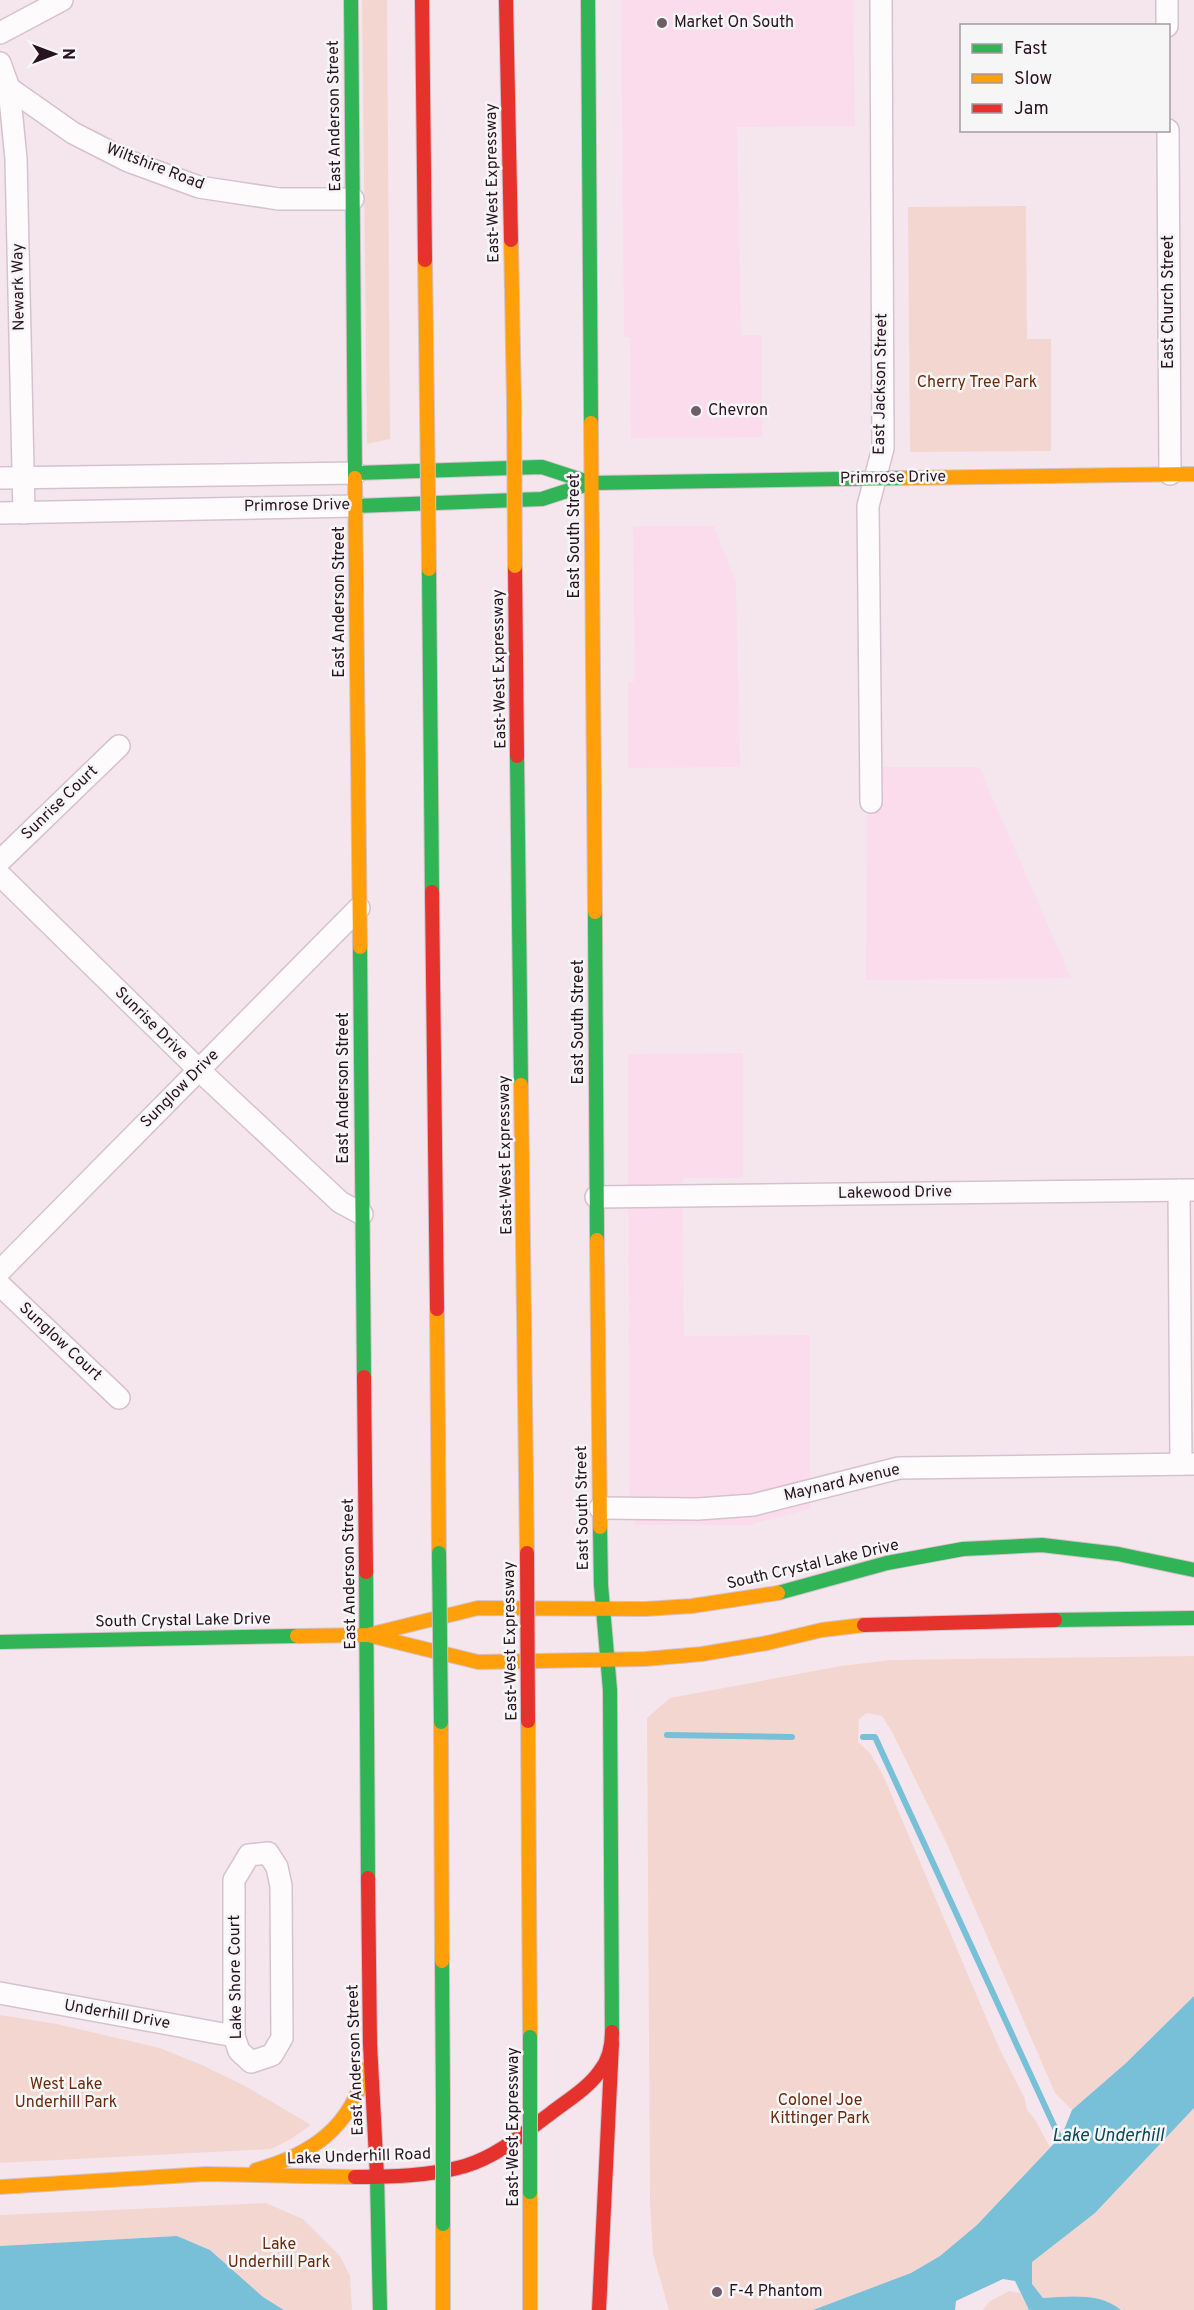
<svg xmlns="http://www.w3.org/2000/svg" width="1194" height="2310" viewBox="0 0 1194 2310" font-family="Overpass,sans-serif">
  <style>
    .built { fill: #fadced }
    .green { fill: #f4d6d1 }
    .water { fill: #78bfd8 }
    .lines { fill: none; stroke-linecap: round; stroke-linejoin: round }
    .stream { stroke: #78bfd8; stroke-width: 6 }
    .street-casing { stroke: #d6c2ce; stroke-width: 24 }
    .fast-casing { stroke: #d6c2ce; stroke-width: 16 }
    .slow-casing { stroke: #d6c2ce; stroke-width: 16 }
    .jam-casing { stroke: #d6c2ce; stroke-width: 16 }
    .street { stroke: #fefbfc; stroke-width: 21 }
    .fast { stroke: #30b455; stroke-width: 14 }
    .slow { stroke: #ff9f0a; stroke-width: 14 }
    .jam { stroke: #e5322d; stroke-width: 14 }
    .fast-bridge-casing { stroke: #d6c2ce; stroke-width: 16; stroke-linecap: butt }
    .slow-bridge-casing { stroke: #d6c2ce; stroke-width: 16; stroke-linecap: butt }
    .jam-bridge-casing { stroke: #d6c2ce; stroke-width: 16; stroke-linecap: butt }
    .fast-bridge { stroke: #30b455; stroke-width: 14 }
    .slow-bridge { stroke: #ff9f0a; stroke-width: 14 }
    .jam-bridge { stroke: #e5322d; stroke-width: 14 }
    .poi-dot { fill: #715d69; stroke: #f6f6f6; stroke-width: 2 }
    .labels { text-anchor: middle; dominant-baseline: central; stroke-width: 5; stroke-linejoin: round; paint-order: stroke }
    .poi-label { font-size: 16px; fill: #2a1321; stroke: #f6f6f6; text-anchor: start }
    .street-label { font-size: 16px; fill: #2a1321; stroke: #f6f6f6 }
    .park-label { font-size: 16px; fill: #692a0e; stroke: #f6f6f6 }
    .water-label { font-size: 18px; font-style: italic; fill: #064758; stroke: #f6f6f6 }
  </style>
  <rect width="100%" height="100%" fill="#f5e6ee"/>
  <g class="built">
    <path d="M 621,0 L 853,0 L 855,126 L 737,127 L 741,335 L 762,335 L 762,437 L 631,438 L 630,338 L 624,337 Z"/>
    <path d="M 633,526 L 714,526 L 736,583 L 740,767 L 628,768 L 628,682 L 635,681 Z"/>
    <path d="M 867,767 L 979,767 L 1071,978 L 866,980 Z"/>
    <path d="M 743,1053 L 743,1178 L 682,1178 L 684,1336 L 810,1335 L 810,1509 L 749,1525 L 634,1525 L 629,1489 L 628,1054 Z"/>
  </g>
  <g class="green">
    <path d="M 362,0 L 387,0 L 390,439 L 367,444 Z"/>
    <path d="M 1026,206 L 1027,339 L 1051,339 L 1051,451 L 910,452 L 908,207 Z"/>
    <path d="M 1194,1656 L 1194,1996 L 1126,2063 L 1072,2110 L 1055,2093 L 946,1842 L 892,1732 L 882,1716 L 867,1713 L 859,1719 L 858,1742 L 870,1753 L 883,1775 L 1000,2050 L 1025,2099 L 1027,2110 L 1034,2118 L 1050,2147 L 977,2225 L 940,2256 L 911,2273 L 813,2310 L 669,2310 L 653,2254 L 650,2202 L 647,1718 L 670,1698 L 841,1666 L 891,1660 Z"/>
    <path d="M 0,2015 L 57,2024 L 160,2048 L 202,2065 L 245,2086 L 311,2125 L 291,2139 L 271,2149 L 0,2163 Z"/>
    <path d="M 1194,2108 L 1194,2310 L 1121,2310 C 1099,2292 1069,2297 1043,2298 L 1032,2284 L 1032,2261 L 1095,2213 Z"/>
    <path d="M 266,2203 L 303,2219 L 340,2256 L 350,2276 L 352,2310 L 285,2310 L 263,2297 L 210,2250 L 177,2236 L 0,2246 L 0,2215 Z"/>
    <path d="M 1009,2291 L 1020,2293 L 1029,2310 L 983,2310 L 989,2302 Z"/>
  </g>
  <g class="water">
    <path d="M 1194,1996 L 1194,2108 L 1095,2213 L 1032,2262 L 1032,2284 L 1043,2298 C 1069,2297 1099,2292 1121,2310 L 1029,2310 L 1015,2281 L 1003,2279 L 956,2301 L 955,2310 L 813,2310 L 911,2273 L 940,2256 L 977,2225 L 1062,2135 L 1072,2110 L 1126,2063 Z"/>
    <path d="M 177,2236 L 210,2250 L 263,2297 L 284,2310 L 0,2310 L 0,2246 Z"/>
  </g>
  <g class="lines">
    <g class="stream">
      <path d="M 667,1735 L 792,1737"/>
      <path d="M 863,1737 L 875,1737 L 1062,2143"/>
    </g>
    <defs>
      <g id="street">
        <path d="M 1167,0 L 1167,26"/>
        <path d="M 0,33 L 62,0"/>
        <path d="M 0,63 L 9,88 L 16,159 L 24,513"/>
        <path d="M 9,88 L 73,133 L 128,161 L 199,187 L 279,199 L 353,199"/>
        <path d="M 1168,130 L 1170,474"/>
        <path d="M 0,478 L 356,473"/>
        <path d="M 0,513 L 356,506"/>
        <path d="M 871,802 L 868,506 L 883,448 L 881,0"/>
        <path d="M 0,861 L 119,746"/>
        <path d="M 0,875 L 199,1070 L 340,1202 L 362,1214"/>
        <path d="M 1179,1190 L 1181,1464"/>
        <path d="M 596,1197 L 1194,1190"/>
        <path d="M 0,1271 L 359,908"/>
        <path d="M 0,1285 L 119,1398"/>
        <path d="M 600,1508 L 698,1509 L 753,1505 L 899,1468 L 1194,1464"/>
        <path d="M 268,1853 L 277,1867 L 281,1886 L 282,2038 L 272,2055 L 251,2062 L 239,2051 L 234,2036 L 234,1880 L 249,1855 Z"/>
        <path d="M 0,1993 L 234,2036"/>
      </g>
      <g id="fast">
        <path d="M 351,0 L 355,478"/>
        <path d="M 588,0 L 591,423"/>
        <path d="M 356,473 L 542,467 L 591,483"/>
        <path d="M 356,506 L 542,499 L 591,483 L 904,478"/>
        <path d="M 429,569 L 432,892"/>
        <path d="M 517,756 L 521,1085"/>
        <path d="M 595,912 L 597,1240"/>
        <path d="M 360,947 L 364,1377"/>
        <path d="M 600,1527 L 601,1585 L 610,1690 L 612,2032"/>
        <path d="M 366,1572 L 368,1878"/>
        <path d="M 778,1593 L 887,1563 L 963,1549 L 1042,1545 L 1118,1554 L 1194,1570"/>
        <path d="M 1055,1620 L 1194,1618"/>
        <path d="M 0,1642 L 297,1636"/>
        <path d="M 442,1961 L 443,2101"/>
        <path d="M 377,2176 L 380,2310"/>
      </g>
      <g id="slow">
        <path d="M 511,240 L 514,403"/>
        <path d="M 425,260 L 427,409"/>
        <path d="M 591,423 L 595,912"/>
        <path d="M 355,478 L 360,947"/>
        <path d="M 904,478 L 1194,474"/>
        <path d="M 521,1085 L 527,1553"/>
        <path d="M 597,1240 L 600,1527"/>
        <path d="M 437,1309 L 439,1553"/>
        <path d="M 297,1636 L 368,1635 L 478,1608 L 645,1609 L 692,1606 L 778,1593"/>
        <path d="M 372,1636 L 478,1662 L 645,1659 L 702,1654 L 767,1643 L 822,1630 L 864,1625"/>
        <path d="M 528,1721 L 530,2037"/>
        <path d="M 441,1722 L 442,1961"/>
        <path d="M 256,2170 C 311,2155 352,2127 365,2069"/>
        <path d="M 0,2187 L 206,2174 L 355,2177"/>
        <path d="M 530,2192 L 530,2310"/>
        <path d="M 443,2224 L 443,2310"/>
      </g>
      <g id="jam">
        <path d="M 422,0 L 425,260"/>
        <path d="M 506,0 L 511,240"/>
        <path d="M 515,566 L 517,756"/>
        <path d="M 432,892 L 437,1309"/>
        <path d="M 364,1377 L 366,1572"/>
        <path d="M 864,1625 L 1055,1620"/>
        <path d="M 368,1878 L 370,2044 L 377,2176"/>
        <path d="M 355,2177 C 391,2177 430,2176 465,2166 C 498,2156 524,2133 551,2113 C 568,2100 588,2088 600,2071 C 609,2060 612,2046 612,2032"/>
        <path d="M 599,2310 L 612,2043"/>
      </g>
    </defs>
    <use href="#street" class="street-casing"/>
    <use href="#fast" class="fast-casing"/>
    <use href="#slow" class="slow-casing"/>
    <use href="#jam" class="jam-casing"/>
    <use href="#street" class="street"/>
    <use href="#fast" class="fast"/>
    <use href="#slow" class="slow"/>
    <use href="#jam" class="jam"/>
    <defs>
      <g id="fast-bridge">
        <path d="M 439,1553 L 441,1722"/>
        <path d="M 530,2037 L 530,2192"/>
        <path d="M 443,2101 L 443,2224"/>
      </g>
      <g id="slow-bridge">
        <path d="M 514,403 L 515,566"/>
        <path d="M 427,409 L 429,569"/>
      </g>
      <path id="jam-bridge" d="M 527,1553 L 528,1721"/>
    </defs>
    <use href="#fast-bridge" class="fast-bridge-casing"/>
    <use href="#slow-bridge" class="slow-bridge-casing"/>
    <use href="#jam-bridge" class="jam-bridge-casing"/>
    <use href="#fast-bridge" class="fast-bridge"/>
    <use href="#slow-bridge" class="slow-bridge"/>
    <use href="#jam-bridge" class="jam-bridge"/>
  </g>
  <g class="poi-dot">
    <circle cx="662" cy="23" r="6"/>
    <circle cx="696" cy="411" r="6"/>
    <circle cx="717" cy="2292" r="6"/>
  </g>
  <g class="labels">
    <g class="poi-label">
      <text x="674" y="23">Market On South</text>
      <text x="708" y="411">Chevron</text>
      <text x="729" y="2292">F-4 Phantom</text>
    </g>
    <g class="street-label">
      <text transform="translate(335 116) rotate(-91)">East Anderson Street</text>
      <text transform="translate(155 167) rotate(21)">Wiltshire Road</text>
      <text transform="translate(493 183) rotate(-91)">East-West Expressway</text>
      <text transform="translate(19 287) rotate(-91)">Newark Way</text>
      <text transform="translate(1169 302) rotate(-90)">East Church Street</text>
      <text transform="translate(881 384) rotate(-89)">East Jackson Street</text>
      <text transform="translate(893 478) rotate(-1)">Primrose Drive</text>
      <text transform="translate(297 506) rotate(-1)">Primrose Drive</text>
      <text transform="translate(575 536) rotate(-90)">East South Street</text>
      <text transform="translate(340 602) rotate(-90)">East Anderson Street</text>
      <text transform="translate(500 669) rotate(-91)">East-West Expressway</text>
      <text transform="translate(60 803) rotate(-44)">Sunrise Court</text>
      <text transform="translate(579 1022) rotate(-90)">East South Street</text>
      <text transform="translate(151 1024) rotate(45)">Sunrise Drive</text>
      <text transform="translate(344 1088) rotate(-90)">East Anderson Street</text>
      <text transform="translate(180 1089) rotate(-45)">Sunglow Drive</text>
      <text transform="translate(506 1155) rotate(-91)">East-West Expressway</text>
      <text transform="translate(895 1193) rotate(-1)">Lakewood Drive</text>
      <text transform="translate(60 1342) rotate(43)">Sunglow Court</text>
      <text transform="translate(842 1483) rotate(-13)">Maynard Avenue</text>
      <text transform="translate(583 1508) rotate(-91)">East South Street</text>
      <text transform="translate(813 1565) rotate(-13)">South Crystal Lake Drive</text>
      <text transform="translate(350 1574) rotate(-91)">East Anderson Street</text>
      <text transform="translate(183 1621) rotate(-1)">South Crystal Lake Drive</text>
      <text transform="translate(511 1641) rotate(-91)">East-West Expressway</text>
      <text transform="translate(236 1977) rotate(-91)">Lake Shore Court</text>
      <text transform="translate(117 2015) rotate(10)">Underhill Drive</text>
      <text transform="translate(356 2060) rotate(-92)">East Anderson Street</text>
      <text transform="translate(514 2127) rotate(-90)">East-West Expressway</text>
      <text transform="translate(359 2157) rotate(-2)">Lake Underhill Road</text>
    </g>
    <g class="park-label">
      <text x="977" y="383">Cherry Tree Park</text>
      <text x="66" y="2085">West Lake<tspan x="66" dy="18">Underhill Park</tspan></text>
      <text x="820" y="2101">Colonel Joe<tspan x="820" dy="18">Kittinger Park</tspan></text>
      <text x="279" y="2245">Lake<tspan x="279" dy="18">Underhill Park</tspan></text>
    </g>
    <g class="water-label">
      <text x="1108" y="2136">Lake Underhill</text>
    </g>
  </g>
  <rect x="960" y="24" width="210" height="108" fill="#f6f6f6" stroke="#a49ba1" stroke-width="1.5"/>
  <rect x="972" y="44" width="30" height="9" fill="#30b455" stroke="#a49ba1" stroke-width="1.5"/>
  <text x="1014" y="54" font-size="18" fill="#2a1321">Fast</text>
  <rect x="972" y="74" width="30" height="9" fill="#ff9f0a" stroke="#a49ba1" stroke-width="1.5"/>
  <text x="1014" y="84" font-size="18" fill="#2a1321">Slow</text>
  <rect x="972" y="104" width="30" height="9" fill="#e5322d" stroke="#a49ba1" stroke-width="1.5"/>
  <text x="1014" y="114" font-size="18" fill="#2a1321">Jam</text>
  <g transform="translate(54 54) rotate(90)" stroke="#f6f6f6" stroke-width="4.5" paint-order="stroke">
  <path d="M0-4.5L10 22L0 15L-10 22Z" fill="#2a1321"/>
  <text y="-9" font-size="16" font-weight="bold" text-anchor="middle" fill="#2a1321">N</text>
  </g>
</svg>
